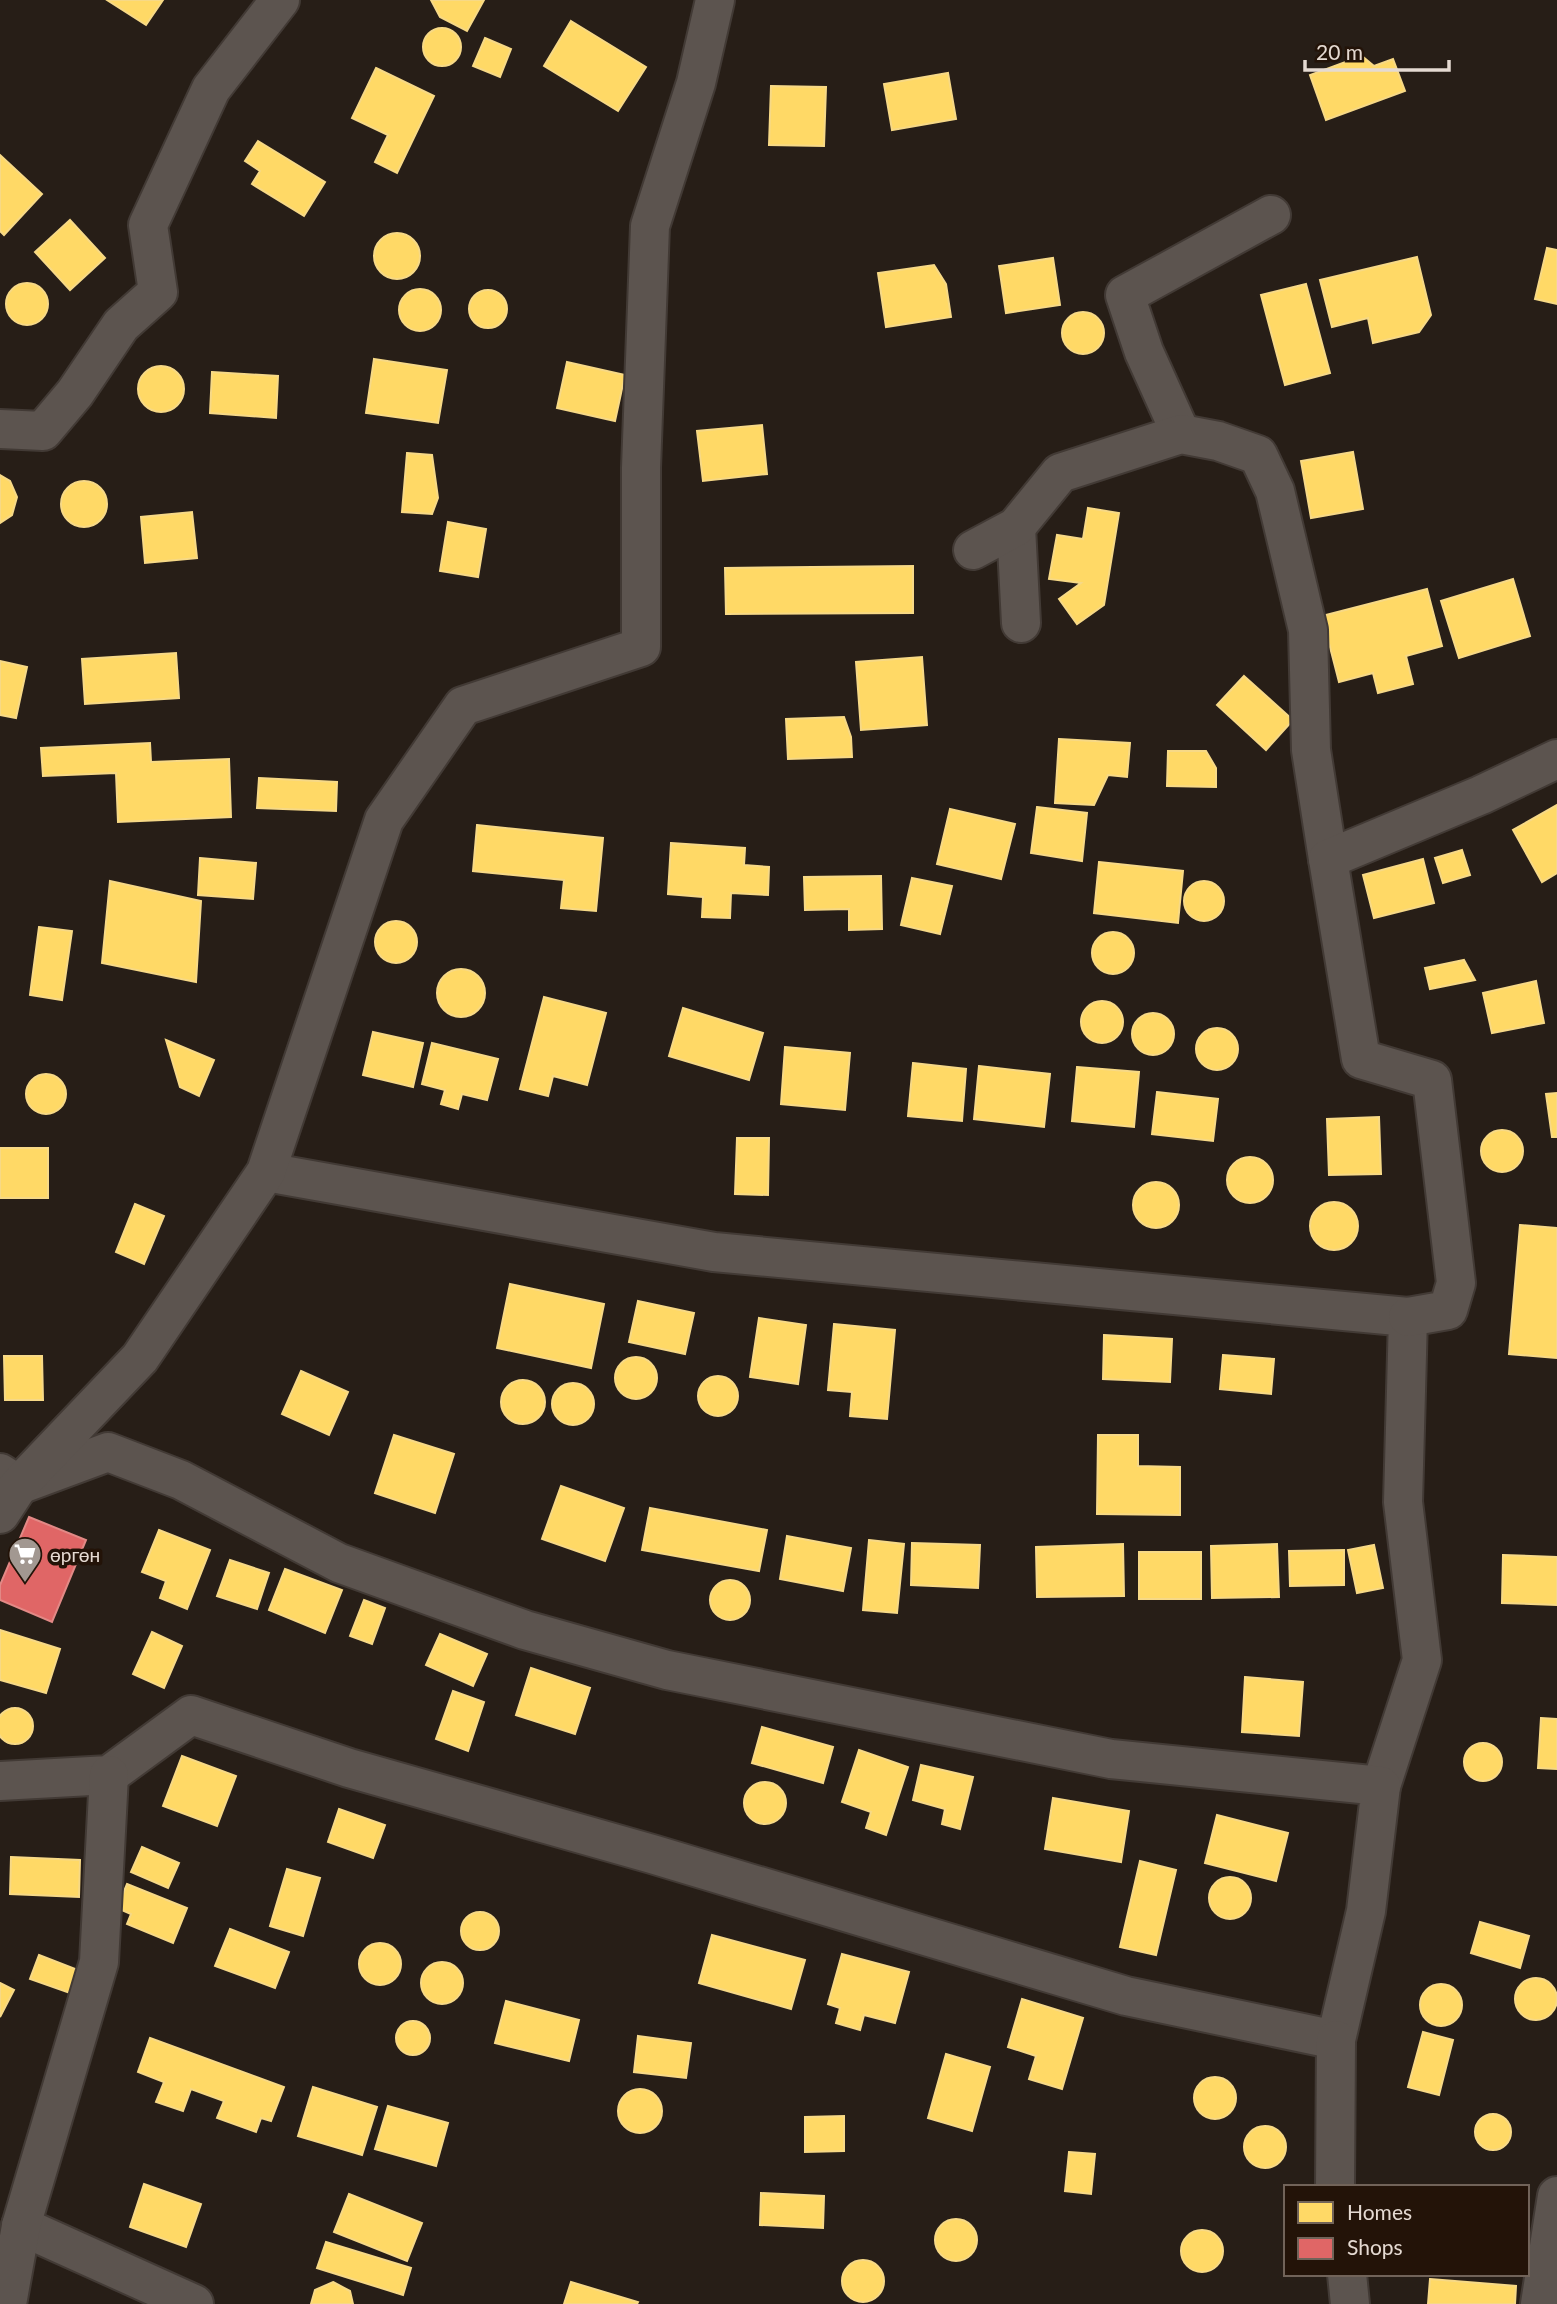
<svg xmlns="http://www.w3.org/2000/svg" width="1557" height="2304" viewBox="0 0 1557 2304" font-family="Lato,sans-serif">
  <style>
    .homes { fill: #ffd966; stroke: #f7d986; stroke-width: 2 }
    .shops { fill: #e06666; stroke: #e28986; stroke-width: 2 }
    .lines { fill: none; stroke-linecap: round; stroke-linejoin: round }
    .street-casing { stroke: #423a35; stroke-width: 42 }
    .street { stroke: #5c544f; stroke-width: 38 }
    .labels { text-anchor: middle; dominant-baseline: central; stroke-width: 7; stroke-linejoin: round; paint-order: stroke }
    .poi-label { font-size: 19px; fill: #e5dad2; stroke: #231308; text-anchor: start }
  </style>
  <rect width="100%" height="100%" fill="#271e17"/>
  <g class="homes">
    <path d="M 107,0 L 163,0 L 146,25 Z"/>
    <path d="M 431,0 L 484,0 L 467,31 L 440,17 Z"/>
    <path d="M 571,21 L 646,67 L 618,111 L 544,66 Z"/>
    <circle cx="442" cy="47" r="19"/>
    <path d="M 485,38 L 511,49 L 500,77 L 473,66 Z"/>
    <path d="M 1362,56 L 1374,66 L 1393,59 L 1405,91 L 1326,120 L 1310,75 Z"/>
    <path d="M 376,68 L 434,96 L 397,173 L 375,162 L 388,135 L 352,118 Z"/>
    <path d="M 948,73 L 956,119 L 892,130 L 884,84 Z"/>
    <path d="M 771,86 L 826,87 L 824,146 L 769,145 Z"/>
    <path d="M 258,141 L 325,182 L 304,216 L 252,184 L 260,171 L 245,161 Z"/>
    <path d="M 0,155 L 42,194 L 4,235 L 0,231 Z"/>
    <path d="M 70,220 L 105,258 L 70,290 L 35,252 Z"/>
    <circle cx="397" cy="256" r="23"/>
    <path d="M 1547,248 L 1557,250 L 1557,304 L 1535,299 Z"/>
    <path d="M 1417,257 L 1431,315 L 1419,332 L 1373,343 L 1368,318 L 1332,327 L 1320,280 Z"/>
    <path d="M 1053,258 L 1060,305 L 1006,313 L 999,266 Z"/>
    <path d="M 934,265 L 946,284 L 951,317 L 886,327 L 878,273 Z"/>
    <circle cx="27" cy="304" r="21"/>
    <path d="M 1306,284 L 1330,373 L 1285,385 L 1261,295 Z"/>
    <circle cx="420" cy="310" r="21"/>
    <circle cx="488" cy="309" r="19"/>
    <circle cx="1083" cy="333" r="21"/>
    <path d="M 374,359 L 447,370 L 438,423 L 366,413 Z"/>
    <path d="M 567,362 L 625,375 L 615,421 L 557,408 Z"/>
    <circle cx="161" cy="389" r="23"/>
    <path d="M 212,372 L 278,376 L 276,418 L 210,413 Z"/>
    <path d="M 762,425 L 767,474 L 703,481 L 697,431 Z"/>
    <path d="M 1353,452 L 1363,509 L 1311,518 L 1301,461 Z"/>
    <path d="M 407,453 L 432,455 L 438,498 L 432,514 L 402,512 Z"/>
    <path d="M 0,475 L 10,481 L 17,497 L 12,515 L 0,523 Z"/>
    <circle cx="84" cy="504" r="23"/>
    <path d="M 1088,508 L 1119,513 L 1104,605 L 1077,624 L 1059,599 L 1081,583 L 1049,579 L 1057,535 L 1083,539 Z"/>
    <path d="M 192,512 L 197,558 L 145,563 L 141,517 Z"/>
    <path d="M 448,522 L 486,529 L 478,577 L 440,571 Z"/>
    <path d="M 913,566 L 913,613 L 726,614 L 725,568 Z"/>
    <path d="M 1513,579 L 1530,636 L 1459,658 L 1441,601 Z"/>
    <path d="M 1427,589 L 1442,646 L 1406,656 L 1413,684 L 1378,693 L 1373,673 L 1339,682 L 1322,616 Z"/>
    <path d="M 176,653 L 179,698 L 85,704 L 82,659 Z"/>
    <path d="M 922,657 L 927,725 L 861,730 L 856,662 Z"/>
    <path d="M 0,661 L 27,667 L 16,718 L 0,715 Z"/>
    <path d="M 1244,676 L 1293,720 L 1266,750 L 1217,705 Z"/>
    <path d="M 844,717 L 851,737 L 852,757 L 788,759 L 786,719 Z"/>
    <path d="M 1059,739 L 1130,743 L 1127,777 L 1108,775 L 1094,805 L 1055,803 Z"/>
    <path d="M 150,743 L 151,762 L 229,759 L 231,817 L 118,822 L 116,773 L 43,776 L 41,748 Z"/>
    <path d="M 1168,751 L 1206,751 L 1216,768 L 1216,787 L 1167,786 Z"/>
    <path d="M 259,778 L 337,782 L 336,811 L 257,808 Z"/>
    <path d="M 1557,805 L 1557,873 L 1542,882 L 1513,830 Z"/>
    <path d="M 1037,807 L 1087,813 L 1082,861 L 1031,853 Z"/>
    <path d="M 950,809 L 1015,824 L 1001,879 L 937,864 Z"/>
    <path d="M 477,825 L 603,838 L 596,911 L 561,908 L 564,880 L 473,871 Z"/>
    <path d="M 671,843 L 745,848 L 744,865 L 769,867 L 768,895 L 731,893 L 730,918 L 702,917 L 703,897 L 668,894 Z"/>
    <path d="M 1462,850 L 1470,875 L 1443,883 L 1435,858 Z"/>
    <path d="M 200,858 L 256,863 L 253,899 L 198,895 Z"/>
    <path d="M 1423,859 L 1434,903 L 1374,918 L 1363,875 Z"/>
    <path d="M 1099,862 L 1183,871 L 1178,923 L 1094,913 Z"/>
    <path d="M 881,876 L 882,929 L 849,930 L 849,909 L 805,910 L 804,877 Z"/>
    <path d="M 912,878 L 952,886 L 940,934 L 901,925 Z"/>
    <path d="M 110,881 L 201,901 L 196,982 L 102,963 Z"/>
    <circle cx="1204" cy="901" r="20"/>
    <circle cx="396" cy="942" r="21"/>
    <path d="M 39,927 L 72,931 L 62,1000 L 30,995 Z"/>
    <circle cx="1113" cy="953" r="21"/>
    <path d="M 1464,960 L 1475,980 L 1430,989 L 1425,968 Z"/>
    <circle cx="461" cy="993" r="24"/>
    <path d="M 1536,981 L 1544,1023 L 1492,1033 L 1483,993 Z"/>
    <path d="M 544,997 L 606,1013 L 587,1085 L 553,1076 L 548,1096 L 520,1089 Z"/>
    <circle cx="1102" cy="1022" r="21"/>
    <path d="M 683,1008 L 763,1033 L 749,1080 L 669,1056 Z"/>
    <circle cx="1153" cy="1034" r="21"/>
    <circle cx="1217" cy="1049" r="21"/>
    <path d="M 373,1032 L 423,1043 L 413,1087 L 363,1075 Z"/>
    <path d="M 166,1040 L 214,1060 L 199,1096 L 180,1087 Z"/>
    <path d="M 432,1043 L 498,1059 L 487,1100 L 462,1094 L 458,1109 L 441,1104 L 445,1090 L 422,1084 Z"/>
    <path d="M 785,1047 L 850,1053 L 845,1110 L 781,1104 Z"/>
    <path d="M 913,1063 L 966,1069 L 962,1121 L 908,1116 Z"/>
    <path d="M 979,1066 L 1050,1074 L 1044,1127 L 974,1119 Z"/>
    <path d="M 1077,1067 L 1139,1072 L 1134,1127 L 1072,1121 Z"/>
    <circle cx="46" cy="1094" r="20"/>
    <path d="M 1157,1092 L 1218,1099 L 1213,1141 L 1152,1134 Z"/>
    <path d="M 1557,1093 L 1557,1137 L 1552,1137 L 1546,1094 Z"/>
    <path d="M 1379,1117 L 1381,1174 L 1329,1175 L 1327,1119 Z"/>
    <circle cx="1502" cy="1151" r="21"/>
    <path d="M 737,1138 L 769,1138 L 768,1195 L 735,1194 Z"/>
    <rect x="0" y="1148" width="48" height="50"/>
    <circle cx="1250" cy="1180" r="23"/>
    <circle cx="1156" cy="1205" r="23"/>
    <circle cx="1334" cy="1226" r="24"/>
    <path d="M 135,1204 L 164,1216 L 144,1264 L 116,1252 Z"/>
    <path d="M 1520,1225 L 1557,1228 L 1557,1358 L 1509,1354 Z"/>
    <path d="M 510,1284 L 604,1304 L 591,1368 L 497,1348 Z"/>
    <path d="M 638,1301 L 694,1313 L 685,1354 L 629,1342 Z"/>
    <path d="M 759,1318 L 806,1325 L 798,1384 L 750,1377 Z"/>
    <path d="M 834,1324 L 895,1330 L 887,1419 L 850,1416 L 852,1392 L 828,1390 Z"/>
    <path d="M 1104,1335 L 1172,1339 L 1170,1382 L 1103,1379 Z"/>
    <path d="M 1223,1355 L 1274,1359 L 1271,1394 L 1220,1389 Z"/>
    <path d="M 4,1356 L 42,1356 L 43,1400 L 5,1400 Z"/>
    <circle cx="636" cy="1378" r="21"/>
    <path d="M 301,1371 L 348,1392 L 329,1435 L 282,1414 Z"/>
    <circle cx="718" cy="1396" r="20"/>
    <circle cx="523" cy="1402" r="22"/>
    <circle cx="573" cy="1404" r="21"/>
    <path d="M 394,1435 L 454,1454 L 435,1513 L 375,1493 Z"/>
    <path d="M 1098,1435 L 1138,1435 L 1138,1466 L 1180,1467 L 1180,1515 L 1097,1514 Z"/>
    <path d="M 561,1486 L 624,1508 L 605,1561 L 542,1539 Z"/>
    <path d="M 650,1508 L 767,1530 L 759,1571 L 642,1550 Z"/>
    <path d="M 159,1530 L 210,1550 L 187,1609 L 160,1598 L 166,1581 L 142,1572 Z"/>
    <path d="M 787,1536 L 851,1548 L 843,1591 L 780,1579 Z"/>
    <path d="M 869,1540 L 904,1544 L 897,1613 L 863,1610 Z"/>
    <path d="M 912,1543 L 980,1545 L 978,1588 L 911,1585 Z"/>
    <path d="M 1123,1544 L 1124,1596 L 1037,1597 L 1036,1547 Z"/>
    <path d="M 1277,1544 L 1279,1597 L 1212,1598 L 1211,1546 Z"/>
    <path d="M 1374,1545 L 1383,1588 L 1357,1593 L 1348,1550 Z"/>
    <path d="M 1344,1550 L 1344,1585 L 1290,1586 L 1289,1551 Z"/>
    <rect x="1139" y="1552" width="62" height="47"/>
    <path d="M 1503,1555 L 1557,1557 L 1557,1605 L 1502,1603 Z"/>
    <path d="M 230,1560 L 269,1573 L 257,1609 L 217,1596 Z"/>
    <path d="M 285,1569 L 342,1590 L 325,1633 L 269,1610 Z"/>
    <circle cx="730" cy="1600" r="20"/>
    <path d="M 364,1600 L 385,1608 L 372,1644 L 350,1636 Z"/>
    <path d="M 0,1630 L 60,1649 L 46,1693 L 0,1680 Z"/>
    <path d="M 152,1632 L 182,1646 L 164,1688 L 133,1674 Z"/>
    <path d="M 440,1634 L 487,1654 L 473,1686 L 426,1665 Z"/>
    <path d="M 531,1668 L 590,1688 L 575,1734 L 516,1715 Z"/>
    <path d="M 1245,1677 L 1303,1682 L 1299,1736 L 1242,1732 Z"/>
    <path d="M 453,1691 L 484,1702 L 468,1751 L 436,1739 Z"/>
    <circle cx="15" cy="1726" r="18"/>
    <path d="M 1541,1718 L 1557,1719 L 1557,1769 L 1538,1768 Z"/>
    <path d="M 762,1727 L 833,1747 L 823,1783 L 752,1763 Z"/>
    <circle cx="1483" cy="1762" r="19"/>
    <path d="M 859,1750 L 908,1767 L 886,1835 L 866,1828 L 871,1812 L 842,1802 Z"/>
    <path d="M 182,1756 L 236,1776 L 217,1826 L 163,1806 Z"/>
    <path d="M 921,1765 L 973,1777 L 960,1829 L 942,1824 L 945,1809 L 913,1800 Z"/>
    <circle cx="765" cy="1803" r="21"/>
    <path d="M 1053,1798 L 1129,1811 L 1121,1862 L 1045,1849 Z"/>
    <path d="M 339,1809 L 385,1825 L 373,1858 L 328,1842 Z"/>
    <path d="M 1217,1815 L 1288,1833 L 1276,1881 L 1205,1863 Z"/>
    <path d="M 142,1847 L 179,1863 L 168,1888 L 131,1872 Z"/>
    <path d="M 11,1857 L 80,1860 L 79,1897 L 10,1894 Z"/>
    <path d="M 1140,1861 L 1176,1870 L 1156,1955 L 1120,1947 Z"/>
    <path d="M 287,1869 L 320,1878 L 303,1936 L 270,1926 Z"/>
    <circle cx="1230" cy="1898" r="21"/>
    <path d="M 127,1884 L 187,1908 L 173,1943 L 127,1924 L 131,1914 L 117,1908 Z"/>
    <circle cx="480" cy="1931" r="19"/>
    <path d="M 1480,1922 L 1529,1936 L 1520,1968 L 1471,1953 Z"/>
    <path d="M 230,1929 L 289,1952 L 275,1988 L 215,1966 Z"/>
    <path d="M 712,1935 L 805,1960 L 791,2009 L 699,1983 Z"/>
    <circle cx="380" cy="1964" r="21"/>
    <path d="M 842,1954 L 909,1972 L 895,2023 L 864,2015 L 860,2030 L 836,2023 L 840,2008 L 828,2004 Z"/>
    <path d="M 39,1955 L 78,1970 L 70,1993 L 30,1979 Z"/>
    <circle cx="442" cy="1983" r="21"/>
    <circle cx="1536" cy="1999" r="21"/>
    <path d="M 0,1983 L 14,1990 L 0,2017 Z"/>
    <circle cx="1441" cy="2005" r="21"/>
    <path d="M 1022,1999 L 1083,2018 L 1062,2089 L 1029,2079 L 1036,2056 L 1008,2047 Z"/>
    <path d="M 506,2001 L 579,2020 L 569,2061 L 495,2043 Z"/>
    <circle cx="413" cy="2038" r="17"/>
    <path d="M 1423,2032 L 1453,2040 L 1439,2095 L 1408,2087 Z"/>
    <path d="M 638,2036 L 691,2043 L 686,2078 L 634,2072 Z"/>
    <path d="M 150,2038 L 284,2087 L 271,2121 L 261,2118 L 256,2132 L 217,2118 L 224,2101 L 191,2089 L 183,2111 L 156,2102 L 164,2082 L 138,2072 Z"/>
    <path d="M 946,2054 L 990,2067 L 972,2131 L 928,2118 Z"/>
    <circle cx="1215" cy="2098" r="21"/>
    <path d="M 313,2087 L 377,2107 L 362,2155 L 298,2136 Z"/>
    <circle cx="640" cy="2111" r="22"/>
    <path d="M 388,2106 L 448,2123 L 436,2166 L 375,2149 Z"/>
    <circle cx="1493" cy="2132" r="18"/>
    <path d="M 844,2116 L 844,2151 L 805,2152 L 805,2117 Z"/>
    <circle cx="1265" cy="2147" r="21"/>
    <path d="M 1069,2152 L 1095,2154 L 1091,2194 L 1065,2191 Z"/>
    <path d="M 144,2184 L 201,2204 L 186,2247 L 130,2227 Z"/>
    <path d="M 761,2193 L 824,2196 L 823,2228 L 760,2225 Z"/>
    <path d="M 349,2194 L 422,2223 L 407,2261 L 334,2232 Z"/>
    <circle cx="956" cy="2240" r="21"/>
    <circle cx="1202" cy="2251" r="21"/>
    <path d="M 326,2242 L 411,2268 L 403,2295 L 317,2268 Z"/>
    <circle cx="863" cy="2281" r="21"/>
    <path d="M 1430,2279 L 1516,2286 L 1515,2304 L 1428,2304 Z"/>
    <path d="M 333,2282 L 350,2291 L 353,2304 L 311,2304 L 315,2290 Z"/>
    <path d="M 571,2282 L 638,2302 L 637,2304 L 564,2304 Z"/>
  </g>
  <path class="shops" d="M 29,1517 L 86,1540 L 52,1622 L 0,1600 L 0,1585 Z"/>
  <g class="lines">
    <defs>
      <g id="street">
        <path d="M 0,429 L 43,431 L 75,393 L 121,325 L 158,292 L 148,225 L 211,89 L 280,0"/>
        <path d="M 1181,434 L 1144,352 L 1125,295 L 1271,215"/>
        <path d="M 1016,527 L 1021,623"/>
        <path d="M 973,550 L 1016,527 L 1060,473 L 1181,434 L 1218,441 L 1258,455 L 1275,491 L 1308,630 L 1311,750 L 1328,859"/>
        <path d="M 266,1172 L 714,1252 L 1408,1317 L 1403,1502 L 1422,1660 L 1381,1786"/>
        <path d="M 1408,1317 L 1448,1310 L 1456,1283 L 1432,1080 L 1361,1059 L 1328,859 L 1481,795 L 1557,759"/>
        <path d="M 0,1473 L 19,1485 L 108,1452 L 181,1480 L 339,1563 L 525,1630 L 667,1670 L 1111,1759 L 1381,1786 L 1366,1911 L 1336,2040 L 1126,1996 L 652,1854 L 349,1768 L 191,1715 L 109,1775 L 0,1781"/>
        <path d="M 0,1514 L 19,1485 L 140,1358 L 266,1172 L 384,820 L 463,706 L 641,647 L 641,468 L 650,226 L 696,83 L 715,0"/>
        <path d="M 1335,2187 L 1336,2040"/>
        <path d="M 21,2226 L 194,2304"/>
        <path d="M 1347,2274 L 1350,2304"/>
        <path d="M 7,2304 L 21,2226 L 99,1962 L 109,1775"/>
        <path d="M 1540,2304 L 1557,2196"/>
      </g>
    </defs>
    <use href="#street" class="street-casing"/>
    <use href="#street" class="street"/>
  </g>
  <defs>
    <symbol id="supermarket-pin" viewBox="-11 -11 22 30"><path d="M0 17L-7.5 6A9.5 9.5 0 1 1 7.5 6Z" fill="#a29891" stroke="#231308"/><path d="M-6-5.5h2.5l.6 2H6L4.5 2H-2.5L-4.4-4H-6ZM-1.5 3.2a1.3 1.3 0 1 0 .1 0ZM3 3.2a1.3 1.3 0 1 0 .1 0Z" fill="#fff"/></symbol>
  </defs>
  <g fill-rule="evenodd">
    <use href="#supermarket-pin" x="6" y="1535" width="38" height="52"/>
  </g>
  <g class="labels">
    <g class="poi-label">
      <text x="50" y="1554">өргөн</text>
    </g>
  </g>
  <rect x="1284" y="2185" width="245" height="91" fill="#231308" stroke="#716359" stroke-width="2"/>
  <rect x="1298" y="2202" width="35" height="21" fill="#ffd966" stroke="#716359" stroke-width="2"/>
  <text x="1347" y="2220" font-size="21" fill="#e5dad2">Homes</text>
  <rect x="1298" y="2238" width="35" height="21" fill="#e06666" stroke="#716359" stroke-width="2"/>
  <text x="1347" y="2255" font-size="21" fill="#e5dad2">Shops</text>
  <path d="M1305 60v10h144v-10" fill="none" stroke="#e5dad2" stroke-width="3.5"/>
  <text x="1316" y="60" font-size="21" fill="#e5dad2" stroke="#231308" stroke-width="5" paint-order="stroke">20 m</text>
</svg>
